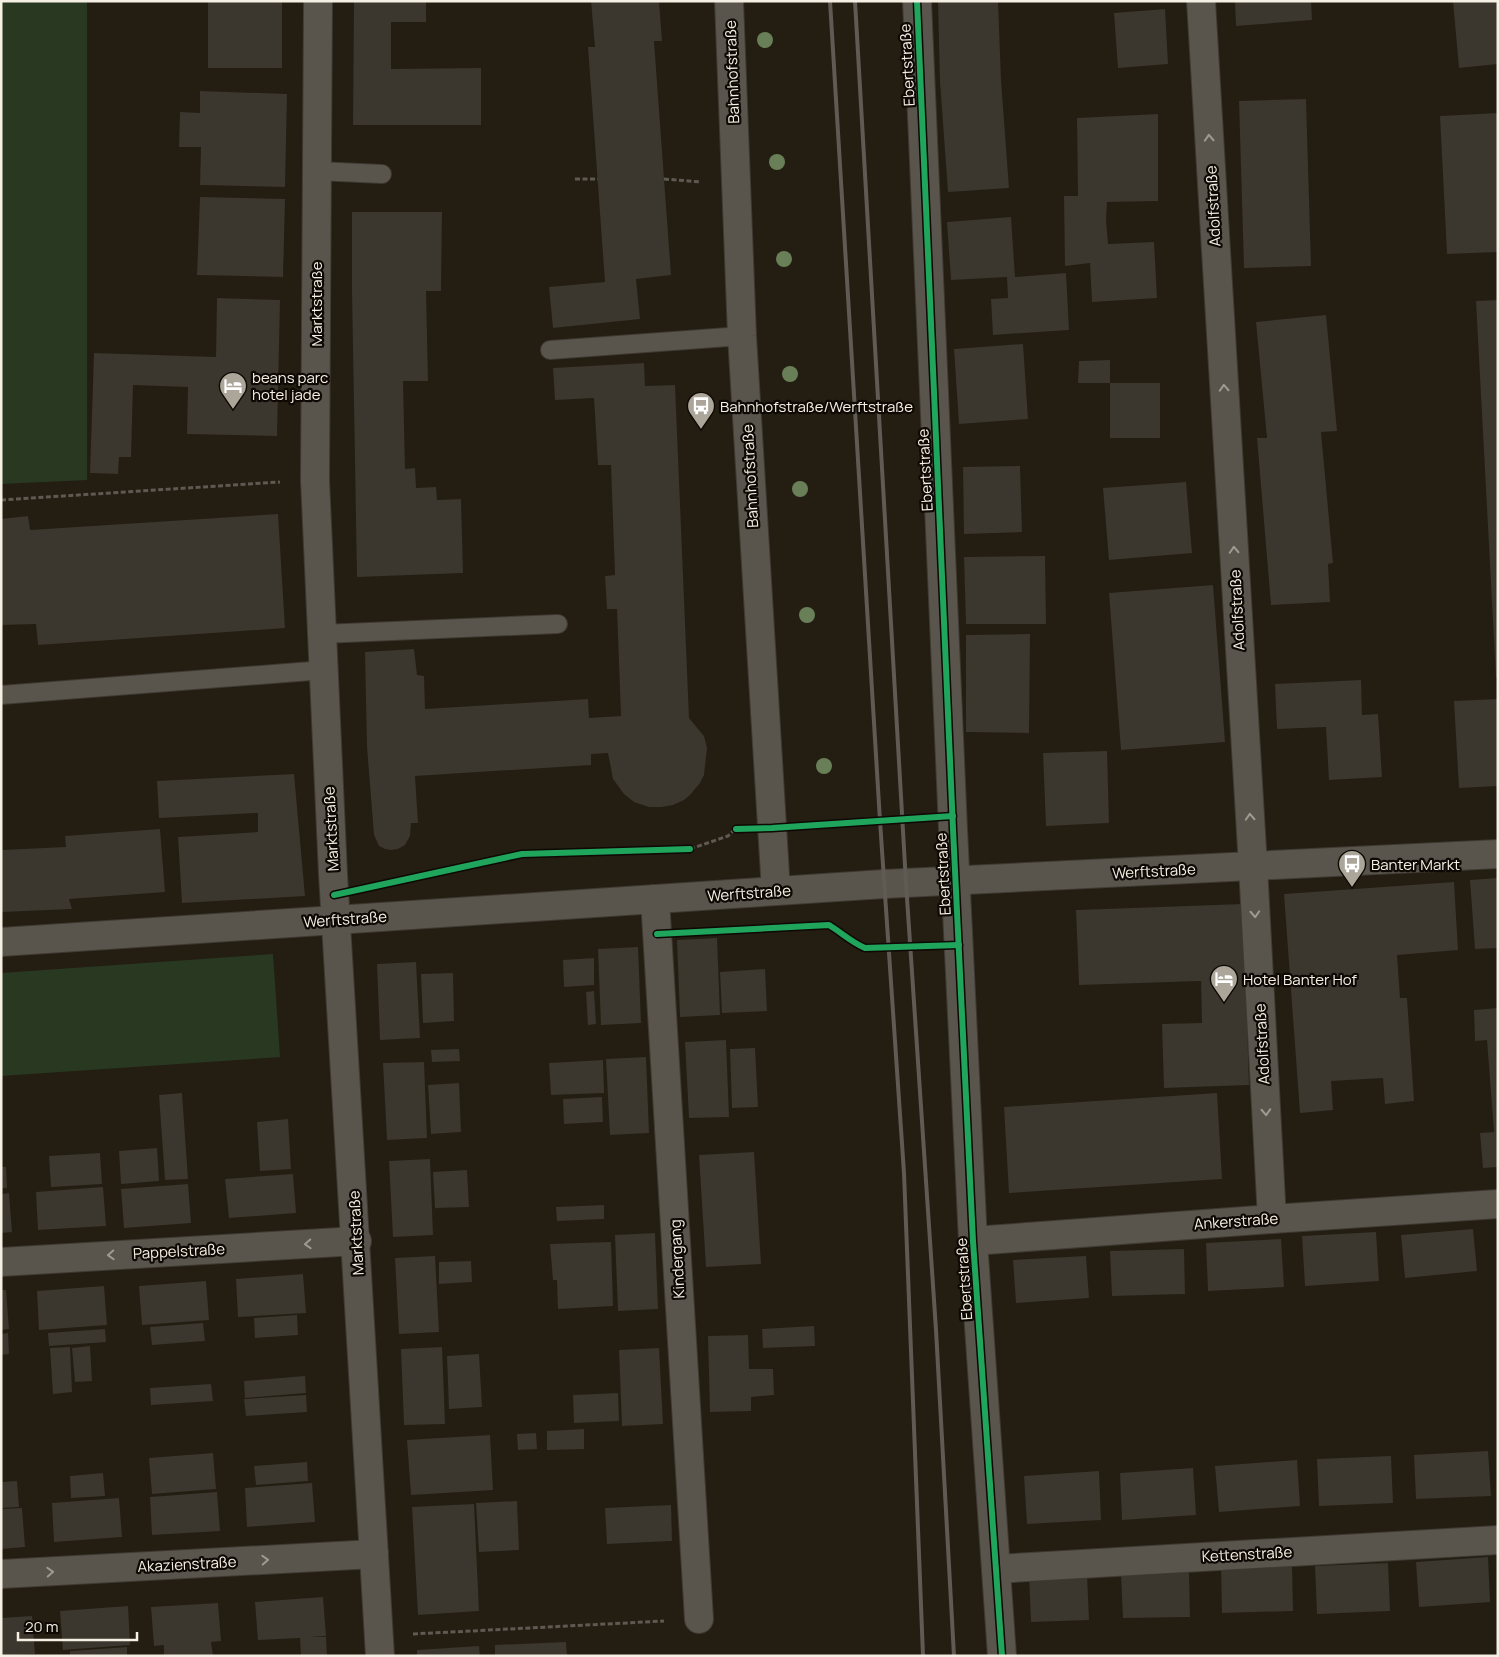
<svg xmlns="http://www.w3.org/2000/svg" width="1499" height="1657" viewBox="0 0 1499 1657" font-family="Manrope,sans-serif">
  <style>
    .green { fill: #293921 }
    .building { fill: #3b362e }
    .lines { fill: none; stroke-linecap: round; stroke-linejoin: round }
    .service-casing { stroke: #3e3932; stroke-width: 20 }
    .minor-casing { stroke: #3e3932; stroke-width: 30 }
    .path { stroke: #5e5951; stroke-width: 3; stroke-dasharray: 5 2.5; stroke-linecap: butt }
    .service { stroke: #59554d; stroke-width: 18 }
    .minor { stroke: #59554d; stroke-width: 28 }
    .rail { stroke: #5f5a53; stroke-width: 4 }
    .cycleway-casing { stroke: #0e0904; stroke-width: 9 }
    .cycleway { stroke: #20a55d; stroke-width: 6 }
    .tree { fill: #697f58 }
    .oneway { stroke: #a09a90 }
    .labels { text-anchor: middle; dominant-baseline: central; stroke-width: 4.5; stroke-linejoin: round; paint-order: stroke }
    .street-label { font-size: 15px; fill: #f6efe3; stroke: #0e0904 }
    .poi-label { font-size: 15px; fill: #f6efe3; stroke: #0e0904; text-anchor: start }
  </style>
  <rect width="100%" height="100%" fill="#231d12"/>
  <g class="green">
    <path d="M 1,1 L 87,1 L 87,480 L 1,484 Z"/>
    <path d="M 273,954 L 280,1057 L 1,1076 L 1,973 Z"/>
  </g>
  <g class="building">
    <rect x="208" y="1" width="74" height="67"/>
    <path d="M 354,1 L 426,1 L 426,22 L 391,22 L 391,69 L 481,68 L 481,125 L 353,125 Z"/>
    <path d="M 591,1 L 659,1 L 662,41 L 654,41 L 671,275 L 636,279 L 640,319 L 553,328 L 549,287 L 605,282 L 588,47 L 595,47 Z"/>
    <path d="M 938,1 L 998,1 L 1001,80 L 1009,188 L 948,192 L 940,82 Z"/>
    <path d="M 1235,1 L 1311,1 L 1312,20 L 1236,26 Z"/>
    <path d="M 1453,1 L 1498,1 L 1498,64 L 1459,68 Z"/>
    <path d="M 1165,9 L 1168,64 L 1118,68 L 1114,13 Z"/>
    <path d="M 200,91 L 287,94 L 285,187 L 200,185 L 201,147 L 179,147 L 180,112 L 200,113 Z"/>
    <path d="M 1306,99 L 1311,266 L 1244,268 L 1239,101 Z"/>
    <path d="M 1498,113 L 1498,252 L 1447,254 L 1440,116 Z"/>
    <path d="M 1158,114 L 1158,201 L 1107,202 L 1106,220 L 1108,244 L 1154,242 L 1157,298 L 1092,302 L 1090,263 L 1065,266 L 1064,196 L 1078,196 L 1077,118 Z"/>
    <path d="M 200,197 L 285,199 L 283,277 L 197,275 Z"/>
    <path d="M 352,212 L 442,212 L 441,291 L 426,291 L 428,381 L 403,381 L 405,469 L 415,468 L 416,488 L 436,487 L 437,500 L 461,499 L 463,573 L 357,577 L 352,291 Z"/>
    <path d="M 1011,217 L 1015,277 L 1066,273 L 1069,330 L 993,335 L 991,299 L 1008,298 L 1007,277 L 951,280 L 947,222 Z"/>
    <path d="M 217,298 L 280,300 L 277,436 L 187,434 L 188,387 L 133,385 L 131,457 L 119,457 L 118,474 L 90,473 L 94,353 L 216,357 Z"/>
    <path d="M 1498,300 L 1498,677 L 1496,677 L 1476,301 Z"/>
    <path d="M 1326,315 L 1337,431 L 1321,432 L 1333,563 L 1328,564 L 1330,602 L 1271,605 L 1257,438 L 1267,438 L 1256,322 Z"/>
    <path d="M 1023,344 L 1028,419 L 959,424 L 954,349 Z"/>
    <path d="M 1110,360 L 1110,383 L 1078,383 L 1079,361 Z"/>
    <path d="M 644,363 L 645,386 L 675,385 L 689,718 L 704,736 L 707,748 L 704,775 L 700,783 L 690,795 L 684,800 L 673,805 L 662,807 L 649,807 L 634,802 L 624,794 L 613,779 L 608,753 L 591,754 L 591,765 L 415,776 L 418,823 L 411,823 L 410,836 L 405,845 L 398,849 L 391,850 L 385,849 L 379,846 L 374,835 L 367,747 L 365,652 L 414,649 L 417,675 L 424,676 L 425,709 L 588,699 L 589,718 L 621,716 L 617,609 L 607,609 L 605,576 L 615,575 L 611,465 L 598,465 L 594,398 L 555,400 L 553,368 Z"/>
    <rect x="1110" y="383" width="50" height="55"/>
    <path d="M 1020,466 L 1022,532 L 964,534 L 963,467 Z"/>
    <path d="M 1186,482 L 1192,553 L 1109,560 L 1103,488 Z"/>
    <path d="M 278,514 L 285,628 L 38,645 L 36,624 L 1,625 L 1,519 L 28,516 L 30,530 Z"/>
    <path d="M 1045,556 L 1046,624 L 966,624 L 964,557 Z"/>
    <path d="M 1213,585 L 1225,742 L 1121,750 L 1109,593 Z"/>
    <path d="M 1030,634 L 1029,733 L 966,732 L 966,635 Z"/>
    <path d="M 1361,680 L 1362,715 L 1378,714 L 1382,777 L 1329,780 L 1326,727 L 1277,729 L 1275,684 Z"/>
    <path d="M 1498,699 L 1498,786 L 1459,788 L 1454,701 Z"/>
    <path d="M 1107,751 L 1109,823 L 1046,826 L 1043,753 Z"/>
    <path d="M 294,774 L 305,896 L 182,903 L 178,837 L 258,832 L 258,813 L 159,818 L 157,781 Z"/>
    <path d="M 160,829 L 165,892 L 69,899 L 72,909 L 1,912 L 1,850 L 66,847 L 65,836 Z"/>
    <path d="M 1498,878 L 1498,948 L 1475,949 L 1470,880 Z"/>
    <path d="M 1454,882 L 1458,950 L 1397,955 L 1400,998 L 1407,998 L 1414,1101 L 1385,1104 L 1383,1078 L 1331,1081 L 1333,1110 L 1300,1113 L 1284,894 Z"/>
    <path d="M 1243,904 L 1249,1085 L 1164,1088 L 1162,1024 L 1202,1023 L 1201,981 L 1079,985 L 1076,910 Z"/>
    <path d="M 717,938 L 720,1015 L 680,1017 L 677,940 Z"/>
    <path d="M 638,947 L 641,1023 L 601,1025 L 598,949 Z"/>
    <path d="M 594,958 L 594,985 L 564,987 L 563,960 Z"/>
    <path d="M 416,962 L 420,1038 L 380,1040 L 377,964 Z"/>
    <path d="M 765,969 L 767,1011 L 722,1013 L 720,972 Z"/>
    <path d="M 453,973 L 454,1021 L 423,1023 L 421,974 Z"/>
    <path d="M 594,991 L 596,1024 L 588,1025 L 586,992 Z"/>
    <path d="M 1498,1008 L 1498,1167 L 1483,1168 L 1480,1133 L 1494,1132 L 1487,1040 L 1475,1041 L 1474,1010 Z"/>
    <path d="M 726,1040 L 729,1117 L 689,1118 L 685,1042 Z"/>
    <path d="M 755,1048 L 758,1107 L 732,1108 L 730,1049 Z"/>
    <path d="M 459,1049 L 460,1061 L 432,1062 L 431,1050 Z"/>
    <path d="M 646,1057 L 649,1133 L 610,1135 L 606,1059 Z"/>
    <path d="M 603,1060 L 604,1093 L 551,1095 L 549,1063 Z"/>
    <path d="M 424,1062 L 427,1138 L 387,1140 L 383,1063 Z"/>
    <path d="M 459,1083 L 461,1132 L 431,1134 L 428,1085 Z"/>
    <path d="M 182,1093 L 188,1179 L 165,1180 L 159,1095 Z"/>
    <path d="M 1217,1093 L 1222,1179 L 1009,1193 L 1004,1107 Z"/>
    <path d="M 602,1097 L 603,1122 L 564,1124 L 563,1099 Z"/>
    <path d="M 288,1119 L 291,1169 L 260,1171 L 257,1122 Z"/>
    <path d="M 157,1148 L 159,1181 L 121,1184 L 119,1151 Z"/>
    <path d="M 754,1152 L 761,1264 L 706,1267 L 699,1155 Z"/>
    <path d="M 100,1153 L 102,1184 L 51,1187 L 49,1156 Z"/>
    <path d="M 430,1159 L 433,1235 L 393,1237 L 389,1161 Z"/>
    <path d="M 1,1167 L 6,1167 L 7,1188 L 1,1188 Z"/>
    <path d="M 467,1170 L 469,1207 L 435,1208 L 433,1172 Z"/>
    <path d="M 293,1174 L 296,1213 L 229,1218 L 225,1179 Z"/>
    <path d="M 188,1184 L 191,1223 L 124,1228 L 121,1189 Z"/>
    <path d="M 103,1187 L 106,1226 L 38,1230 L 36,1192 Z"/>
    <path d="M 9,1193 L 12,1232 L 1,1233 L 1,1194 Z"/>
    <path d="M 604,1205 L 604,1219 L 557,1221 L 556,1207 Z"/>
    <path d="M 1473,1229 L 1477,1271 L 1405,1278 L 1401,1235 Z"/>
    <path d="M 1376,1232 L 1379,1281 L 1305,1286 L 1302,1236 Z"/>
    <path d="M 655,1233 L 658,1309 L 618,1311 L 615,1235 Z"/>
    <path d="M 1281,1239 L 1284,1287 L 1208,1291 L 1206,1243 Z"/>
    <path d="M 611,1242 L 613,1306 L 558,1309 L 557,1280 L 553,1280 L 550,1244 Z"/>
    <path d="M 1184,1249 L 1185,1294 L 1112,1296 L 1110,1251 Z"/>
    <path d="M 435,1256 L 439,1332 L 399,1334 L 395,1258 Z"/>
    <path d="M 1086,1256 L 1089,1298 L 1016,1303 L 1013,1260 Z"/>
    <path d="M 471,1261 L 472,1282 L 439,1284 L 439,1262 Z"/>
    <path d="M 303,1274 L 306,1313 L 238,1317 L 236,1279 Z"/>
    <path d="M 206,1281 L 209,1320 L 142,1325 L 139,1286 Z"/>
    <path d="M 104,1286 L 107,1325 L 39,1330 L 37,1291 Z"/>
    <path d="M 1,1290 L 6,1290 L 9,1329 L 1,1330 Z"/>
    <path d="M 297,1315 L 298,1335 L 255,1338 L 254,1318 Z"/>
    <path d="M 203,1323 L 205,1341 L 152,1345 L 150,1327 Z"/>
    <path d="M 814,1326 L 815,1346 L 763,1348 L 762,1329 Z"/>
    <path d="M 105,1329 L 106,1342 L 49,1346 L 48,1333 Z"/>
    <path d="M 8,1333 L 9,1354 L 1,1355 L 1,1334 Z"/>
    <path d="M 748,1335 L 749,1369 L 773,1369 L 774,1395 L 751,1397 L 751,1411 L 710,1412 L 708,1336 Z"/>
    <path d="M 90,1346 L 92,1381 L 75,1382 L 72,1348 Z"/>
    <path d="M 70,1347 L 72,1392 L 53,1394 L 50,1348 Z"/>
    <path d="M 442,1347 L 445,1424 L 404,1425 L 401,1349 Z"/>
    <path d="M 659,1348 L 663,1424 L 622,1426 L 619,1350 Z"/>
    <path d="M 479,1354 L 482,1407 L 449,1409 L 447,1356 Z"/>
    <path d="M 305,1376 L 306,1393 L 245,1398 L 244,1381 Z"/>
    <path d="M 211,1384 L 213,1401 L 151,1405 L 150,1388 Z"/>
    <path d="M 618,1393 L 619,1421 L 574,1423 L 573,1395 Z"/>
    <path d="M 306,1395 L 307,1412 L 246,1416 L 244,1399 Z"/>
    <path d="M 584,1429 L 584,1449 L 547,1450 L 547,1431 Z"/>
    <path d="M 536,1433 L 537,1449 L 518,1450 L 517,1434 Z"/>
    <path d="M 490,1435 L 493,1490 L 411,1495 L 407,1440 Z"/>
    <path d="M 1488,1451 L 1491,1496 L 1416,1499 L 1414,1455 Z"/>
    <path d="M 213,1453 L 216,1489 L 152,1494 L 149,1458 Z"/>
    <path d="M 1391,1456 L 1393,1503 L 1319,1506 L 1317,1459 Z"/>
    <path d="M 1297,1460 L 1300,1506 L 1219,1512 L 1215,1466 Z"/>
    <path d="M 307,1462 L 308,1481 L 256,1485 L 254,1466 Z"/>
    <path d="M 1193,1468 L 1196,1515 L 1122,1520 L 1120,1473 Z"/>
    <path d="M 1099,1471 L 1101,1520 L 1027,1524 L 1024,1476 Z"/>
    <path d="M 103,1473 L 105,1496 L 71,1498 L 70,1476 Z"/>
    <path d="M 17,1481 L 19,1507 L 1,1508 L 1,1482 Z"/>
    <path d="M 312,1483 L 315,1522 L 247,1527 L 245,1488 Z"/>
    <path d="M 217,1492 L 220,1531 L 152,1535 L 150,1497 Z"/>
    <path d="M 119,1498 L 122,1537 L 54,1542 L 52,1503 Z"/>
    <path d="M 517,1501 L 519,1550 L 479,1552 L 476,1503 Z"/>
    <path d="M 474,1504 L 479,1611 L 418,1615 L 412,1507 Z"/>
    <path d="M 671,1505 L 672,1541 L 607,1544 L 605,1508 Z"/>
    <path d="M 22,1508 L 25,1547 L 1,1549 L 1,1509 Z"/>
    <path d="M 1488,1557 L 1490,1602 L 1419,1607 L 1416,1562 Z"/>
    <path d="M 1388,1563 L 1390,1611 L 1317,1614 L 1315,1566 Z"/>
    <path d="M 1292,1566 L 1293,1611 L 1222,1613 L 1221,1567 Z"/>
    <path d="M 1189,1572 L 1190,1617 L 1123,1618 L 1121,1574 Z"/>
    <path d="M 1087,1574 L 1089,1620 L 1031,1622 L 1029,1576 Z"/>
    <path d="M 323,1597 L 326,1636 L 310,1637 L 326,1637 L 327,1656 L 301,1656 L 300,1638 L 258,1640 L 255,1602 Z"/>
    <path d="M 218,1603 L 221,1641 L 211,1642 L 213,1656 L 164,1656 L 164,1645 L 154,1646 L 151,1607 Z"/>
    <path d="M 128,1606 L 130,1645 L 63,1650 L 60,1611 Z"/>
    <path d="M 32,1616 L 35,1654 L 1,1656 L 1,1618 Z"/>
    <path d="M 566,1642 L 567,1656 L 495,1656 L 495,1645 Z"/>
    <path d="M 479,1646 L 480,1656 L 417,1656 L 417,1650 Z"/>
    <path d="M 127,1647 L 127,1656 L 70,1656 L 70,1651 Z"/>
  </g>
  <g class="lines">
    <defs>
      <g id="service">
        <path d="M 317,171 L 382,174"/>
        <path d="M 550,350 L 742,336"/>
        <path d="M 322,634 L 558,624"/>
        <path d="M 1,695 L 324,670"/>
      </g>
      <g id="minor">
        <path d="M 318,1 L 315,480 L 333,874 L 380,1656"/>
        <path d="M 729,1 L 742,336 L 776,891"/>
        <path d="M 917,1 L 953,829 L 973,1241 L 1002,1656"/>
        <path d="M 1201,1 L 1253,866 L 1272,1219"/>
        <path d="M 655,899 L 699,1619"/>
        <path d="M 1,942 L 884,884 L 1498,854"/>
        <path d="M 973,1241 L 1272,1219 L 1498,1204"/>
        <path d="M 1,1262 L 357,1241"/>
        <path d="M 996,1569 L 1498,1540"/>
        <path d="M 1,1574 L 374,1554"/>
      </g>
    </defs>
    <use href="#service" class="service-casing"/>
    <use href="#minor" class="minor-casing"/>
    <g class="path">
      <path d="M 575,179 L 598,179"/>
      <path d="M 664,179 L 701,182"/>
      <path d="M 1,500 L 280,482"/>
      <path d="M 806,826 L 917,818"/>
      <path d="M 690,849 L 728,836 L 736,828"/>
      <path d="M 825,925 L 829,925 L 841,932 L 852,942 L 865,948 L 924,946"/>
      <path d="M 413,1634 L 664,1621"/>
    </g>
    <use href="#service" class="service"/>
    <use href="#minor" class="minor"/>
    <g class="rail">
      <path d="M 830,1 L 880,821 L 904,1173 L 923,1656"/>
      <path d="M 855,1 L 906,883 L 936,1330 L 954,1656"/>
    </g>
    <defs>
      <g id="cycleway">
        <path d="M 917,1 L 953,829 L 973,1241 L 1002,1656"/>
        <path d="M 736,829 L 772,828 L 953,816"/>
        <path d="M 334,895 L 522,854 L 690,849"/>
        <path d="M 657,934 L 829,925 C 842,933 851,942 865,948 L 959,945"/>
      </g>
    </defs>
    <use href="#cycleway" class="cycleway-casing"/>
    <use href="#cycleway" class="cycleway"/>
  </g>
  <g class="tree">
    <circle cx="765" cy="40" r="8"/>
    <circle cx="777" cy="162" r="8"/>
    <circle cx="784" cy="259" r="8"/>
    <circle cx="790" cy="374" r="8"/>
    <circle cx="800" cy="489" r="8"/>
    <circle cx="807" cy="615" r="8"/>
    <circle cx="824" cy="766" r="8"/>
  </g>
  <defs><path id="oneway-chevron" d="M-2-3.5L2.5 0L-2 3.5" fill="none" stroke-width="1.6" stroke-linecap="round" stroke-linejoin="round" transform="scale(1.25)"/></defs>
  <g class="oneway">
    <use href="#oneway-chevron" transform="translate(1209 138) rotate(-93)"/>
    <use href="#oneway-chevron" transform="translate(1224 388) rotate(-93)"/>
    <use href="#oneway-chevron" transform="translate(1234 550) rotate(-93)"/>
    <use href="#oneway-chevron" transform="translate(1250 817) rotate(-93)"/>
    <use href="#oneway-chevron" transform="translate(1255 914) rotate(87)"/>
    <use href="#oneway-chevron" transform="translate(1266 1112) rotate(87)"/>
    <use href="#oneway-chevron" transform="translate(308 1244) rotate(177)"/>
    <use href="#oneway-chevron" transform="translate(111 1255) rotate(177)"/>
    <use href="#oneway-chevron" transform="translate(265 1560) rotate(-3)"/>
    <use href="#oneway-chevron" transform="translate(50 1572) rotate(-3)"/>
  </g>
  <defs>
    <symbol id="hotel-pin" viewBox="-11 -11 22 30"><path d="M0 17L-7.5 6A9.5 9.5 0 1 1 7.5 6Z" fill="#aca69a" stroke="#0e0904"/><path d="M-6-4.5h1.5V1H6V5H4.5V3h-9V5H-6ZM-4 0a1.8 1.8 0 1 1 3.6 0ZM.5 0V-2.5h3Q6-2.5 6 0Z" fill="#fff"/></symbol>
    <symbol id="bus-pin" viewBox="-11 -11 22 30"><path d="M0 17L-7.5 6A9.5 9.5 0 1 1 7.5 6Z" fill="#aca69a" stroke="#0e0904"/><path d="M-5-6H5V4H4V6H2V4H-2V6H-4V4H-5ZM-3.5-4V0h7V-4ZM-3.5 1.2v1.5H-2V1.2ZM2 1.2v1.5H3.5V1.2Z" fill="#fff"/></symbol>
  </defs>
  <g fill-rule="evenodd">
    <use href="#hotel-pin" x="217" y="370" width="32" height="43"/>
    <use href="#bus-pin" x="685" y="390" width="32" height="43"/>
    <use href="#bus-pin" x="1336" y="848" width="32" height="43"/>
    <use href="#hotel-pin" x="1208" y="963" width="32" height="43"/>
  </g>
  <g class="labels">
    <g class="street-label">
      <text transform="translate(907 65) rotate(-93)">Ebertstraße</text>
      <text transform="translate(732 72) rotate(-92)">Bahnhofstraße</text>
      <text transform="translate(1213 206) rotate(-93)">Adolfstraße</text>
      <text transform="translate(316 304) rotate(-90)">Marktstraße</text>
      <text transform="translate(925 470) rotate(-93)">Ebertstraße</text>
      <text transform="translate(750 476) rotate(-93)">Bahnhofstraße</text>
      <text transform="translate(1237 610) rotate(-93)">Adolfstraße</text>
      <text transform="translate(331 829) rotate(-93)">Marktstraße</text>
      <text transform="translate(1154 871) rotate(-3)">Werftstraße</text>
      <text transform="translate(943 874) rotate(-93)">Ebertstraße</text>
      <text transform="translate(749 893) rotate(-4)">Werftstraße</text>
      <text transform="translate(345 919) rotate(-4)">Werftstraße</text>
      <text transform="translate(1262 1044) rotate(-93)">Adolfstraße</text>
      <text transform="translate(1236 1221) rotate(-4)">Ankerstraße</text>
      <text transform="translate(356 1233) rotate(-93)">Marktstraße</text>
      <text transform="translate(179 1251) rotate(-3)">Pappelstraße</text>
      <text transform="translate(677 1259) rotate(-93)">Kindergang</text>
      <text transform="translate(964 1279) rotate(-94)">Ebertstraße</text>
      <text transform="translate(1247 1554) rotate(-3)">Kettenstraße</text>
      <text transform="translate(187 1564) rotate(-3)">Akazienstraße</text>
    </g>
    <g class="poi-label">
      <text x="252" y="377">beans parc<tspan x="252" dy="17">hotel jade</tspan></text>
      <text x="720" y="406">Bahnhofstraße/Werftstraße</text>
      <text x="1371" y="864">Banter Markt</text>
      <text x="1243" y="979">Hotel Banter Hof</text>
    </g>
  </g>
  <rect width="1499" height="1657" fill="none" stroke="#f6efe3" stroke-width="5"/>
  <path d="M18 1632v8h119v-8" fill="none" stroke="#f6efe3" stroke-width="2.5"/>
  <text x="25" y="1632" font-size="15" fill="#f6efe3" stroke="#0e0904" stroke-width="4" paint-order="stroke">20 m</text>
</svg>
